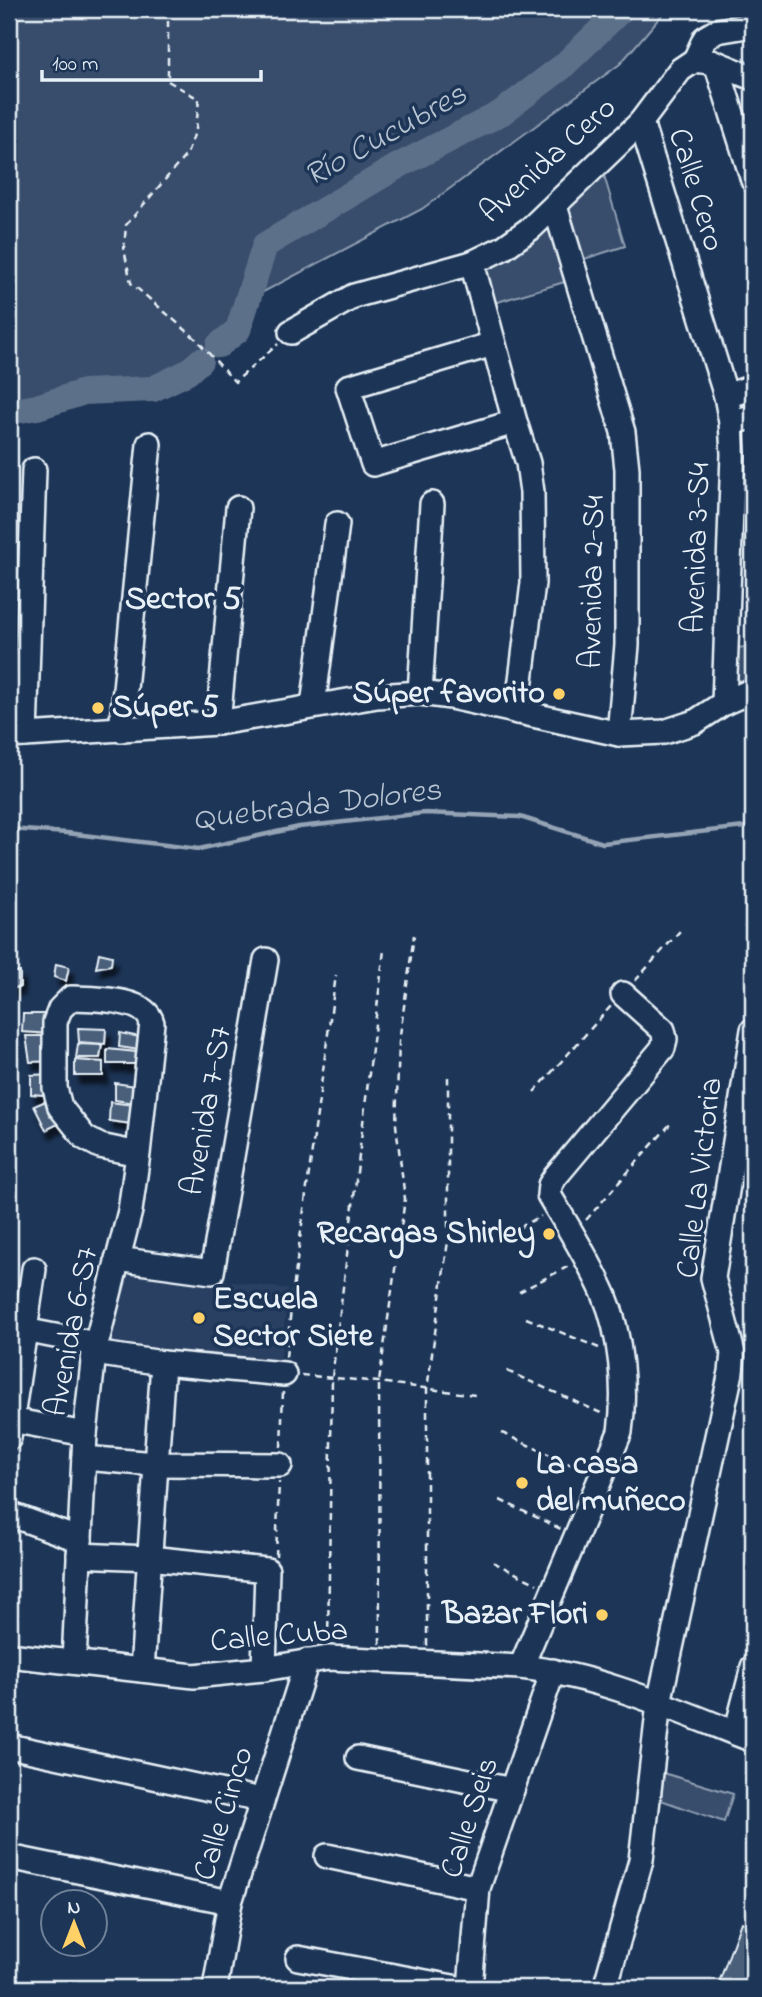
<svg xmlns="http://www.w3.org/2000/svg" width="762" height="1997" viewBox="0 0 762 1997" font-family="'Indie Flower',sans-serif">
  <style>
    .built { fill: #2a4162 }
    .green { fill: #374d6c; stroke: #909fb2; stroke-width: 2 }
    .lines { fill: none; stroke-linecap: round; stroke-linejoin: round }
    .stream { stroke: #95a4b5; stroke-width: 4.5 }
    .river { stroke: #5d7089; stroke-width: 26 }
    .building { fill: #495e7a; stroke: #e8f1f8; stroke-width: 2; filter: url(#shadow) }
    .minor-casing { stroke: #e8f1f8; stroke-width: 28 }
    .path { stroke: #e8f1f8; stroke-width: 2.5; stroke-dasharray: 7 5; stroke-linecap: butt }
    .minor { stroke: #1d3557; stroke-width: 23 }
    .poi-dot { fill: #ffd166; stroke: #1d3557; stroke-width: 2.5 }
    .labels { text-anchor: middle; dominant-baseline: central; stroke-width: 7; stroke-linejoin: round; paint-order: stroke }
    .street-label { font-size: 32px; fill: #e8f1f8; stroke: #1d3557 }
    .poi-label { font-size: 32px; font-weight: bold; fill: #e8f1f8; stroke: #1d3557; text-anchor: end }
    .water-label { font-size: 33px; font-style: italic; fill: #b7c4d1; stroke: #1d3557 }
    .neighbourhood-label { font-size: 33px; font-weight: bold; fill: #e8f1f8; stroke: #1d3557 }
  </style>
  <defs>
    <filter id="shadow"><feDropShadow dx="4.5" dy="8" stdDeviation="2" flood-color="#0009"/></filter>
  </defs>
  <rect width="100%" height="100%" fill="#1d3557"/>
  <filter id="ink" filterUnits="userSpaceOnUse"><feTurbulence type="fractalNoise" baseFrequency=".0143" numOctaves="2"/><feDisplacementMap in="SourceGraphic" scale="14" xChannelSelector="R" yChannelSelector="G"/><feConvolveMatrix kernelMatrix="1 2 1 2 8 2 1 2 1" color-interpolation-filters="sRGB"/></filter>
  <g filter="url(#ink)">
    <path class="built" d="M 123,1267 L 288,1289 L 280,1364 L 107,1348 Z"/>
    <g class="green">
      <path d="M 9,9 L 667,9 L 620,64 L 422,209 L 263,292 L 234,325 L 184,368 L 155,380 L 85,382 L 39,397 L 9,402 Z"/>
      <path d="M 603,172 L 625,246 L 581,260 L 566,211 Z"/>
      <path d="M 550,223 L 571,280 L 491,304 L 482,269 Z"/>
      <path d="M 753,646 L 753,677 L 745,681 L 738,680 L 736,658 L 738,648 Z"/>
      <path d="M 660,1772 L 733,1794 L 724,1822 L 658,1799 Z"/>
    </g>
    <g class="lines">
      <path class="stream" d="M 9,829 L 67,833 L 199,849 L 299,827 L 425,813 L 520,817 L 603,843 L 753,826"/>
      <g class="river">
        <path d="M 219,345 L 238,330 L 265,245 L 398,166 L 501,113 L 562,67 L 622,9"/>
        <path d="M 9,412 L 37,407 L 84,392 L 153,389 L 188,372 L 200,361"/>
      </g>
    </g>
    <g class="building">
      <path d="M 99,953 L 112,956 L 111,965 L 96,968 Z"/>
      <path d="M 56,964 L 69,967 L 66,981 L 54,977 Z"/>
      <path d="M 9,972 L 20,972 L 20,987 L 9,989 Z"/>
      <path d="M 23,1014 L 55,1014 L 51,1034 L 22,1032 Z"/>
      <path d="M 78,1028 L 106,1029 L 105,1044 L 79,1042 Z"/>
      <path d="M 120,1033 L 150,1039 L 147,1051 L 119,1047 Z"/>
      <path d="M 26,1036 L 57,1036 L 56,1061 L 30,1062 Z"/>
      <path d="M 78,1044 L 102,1045 L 100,1058 L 76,1058 Z"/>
      <path d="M 107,1049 L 146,1053 L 145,1064 L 107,1064 Z"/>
      <path d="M 75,1060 L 103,1062 L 103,1076 L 75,1076 Z"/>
      <path d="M 54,1074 L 57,1096 L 31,1094 L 31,1075 Z"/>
      <path d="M 115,1083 L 142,1087 L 140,1104 L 115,1100 Z"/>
      <path d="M 53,1098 L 60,1123 L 46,1130 L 34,1106 Z"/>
      <path d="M 110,1102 L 133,1105 L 132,1124 L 109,1121 Z"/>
      <path d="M 741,1922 L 753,1926 L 753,1988 L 717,1988 Z"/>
    </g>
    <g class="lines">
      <defs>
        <g id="minor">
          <path d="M 695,60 L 705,38 L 717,31 L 753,25"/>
          <path d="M 716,63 L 753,180"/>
          <path d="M 641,122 L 726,396 L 731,422 L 733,454 L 724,703"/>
          <path d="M 555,206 L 623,432 L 627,469 L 627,645 L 619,734"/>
          <path d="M 472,263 L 515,422 L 528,463 L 532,492 L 533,583 L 517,712"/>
          <path d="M 291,332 L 354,296 L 472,263 L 503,248 L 531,228 L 641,122 L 680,70 L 695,60 L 716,63 L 753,78"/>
          <path d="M 493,344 L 348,387 L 373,464 L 515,422"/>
          <path d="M 726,396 L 753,387"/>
          <path d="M 731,422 L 753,417"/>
          <path d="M 420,693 L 432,504"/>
          <path d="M 313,706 L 337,524"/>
          <path d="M 218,723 L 238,508"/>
          <path d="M 121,730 L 149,444"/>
          <path d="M 25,735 L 34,470"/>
          <path d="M 9,736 L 218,723 L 377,696 L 420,693 L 451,697 L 619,734 L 664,732 L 695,722 L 724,703 L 753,690"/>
          <path d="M 117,1259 L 212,1272 L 266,960"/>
          <path d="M 24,1330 L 96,1344"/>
          <path d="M 94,1353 L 163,1363 L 284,1374"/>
          <path d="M 11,1420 L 85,1434"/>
          <path d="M 9,1438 L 34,1269"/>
          <path d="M 84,1458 L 155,1464 L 280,1465"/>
          <path d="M 9,1514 L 80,1540"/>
          <path d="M 79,1555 L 149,1558 L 267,1570 L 264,1669"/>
          <path d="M 9,1655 L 194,1676 L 264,1669 L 328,1658 L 521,1667 C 602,1676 678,1711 753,1740"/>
          <path d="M 74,1662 L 85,1434 L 94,1353 L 130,1211 L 138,1154 L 152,1023 C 146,997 92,999 71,998 L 60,1009 L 55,1022 L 55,1088 L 60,1107 L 85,1138 L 100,1146 L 138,1154"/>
          <path d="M 521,1667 L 620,1432 C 626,1390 621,1334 604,1294 C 589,1260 568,1227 549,1195 L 550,1185 L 555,1177 L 663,1048 L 665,1039 L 663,1030 L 623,994"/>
          <path d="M 142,1670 L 163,1363"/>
          <path d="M 736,1733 L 753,1667"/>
          <path d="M 9,1746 L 261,1800"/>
          <path d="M 358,1758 L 512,1790"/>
          <path d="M 327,1856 L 478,1888"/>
          <path d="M 9,1857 L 230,1902"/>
          <path d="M 298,1958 L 458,1988"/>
          <path d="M 215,1988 L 230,1902 L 307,1661"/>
          <path d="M 470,1988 L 478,1888 L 553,1671"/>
          <path d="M 605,1988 L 641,1860 L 659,1703 L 731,1372 L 733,1353 L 713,1278 L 753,1030"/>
        </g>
      </defs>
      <use href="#minor" class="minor-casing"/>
      <g class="path">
        <path d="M 168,9 L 168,81 L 199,99 L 196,129 L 187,154 L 126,225 L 124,249 L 131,283 L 195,338 L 235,382 L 278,344"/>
        <path d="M 635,981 L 680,931"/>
        <path d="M 534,1092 L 611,1006"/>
        <path d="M 586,1220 L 672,1122"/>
        <path d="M 498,1239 L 541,1216"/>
        <path d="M 519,1292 L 569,1266"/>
        <path d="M 526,1318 L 599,1348"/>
        <path d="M 286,1357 L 293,1290 L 336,975"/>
        <path d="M 507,1371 L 603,1414"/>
        <path d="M 301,1375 L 379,1382 L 475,1395"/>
        <path d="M 502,1433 L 585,1471"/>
        <path d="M 281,1447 L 283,1391"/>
        <path d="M 500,1500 L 561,1529"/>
        <path d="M 276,1556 L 279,1482"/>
        <path d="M 493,1562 L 537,1584"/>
        <path d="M 328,1640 L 332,1378 L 384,950"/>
        <path d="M 380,1644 L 379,1382 L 405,1199 L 396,1125 L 399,1042 L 414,935"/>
        <path d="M 427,1646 L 427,1389 L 448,1241 L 448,1077"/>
      </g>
      <use href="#minor" class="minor"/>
    </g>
  </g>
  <g class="poi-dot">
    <circle cx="559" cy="694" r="7"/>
    <circle cx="98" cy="708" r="7"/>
    <circle cx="549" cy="1234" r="7"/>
    <circle cx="199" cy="1318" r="7"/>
    <circle cx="522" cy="1483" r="7"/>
    <circle cx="602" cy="1615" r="7"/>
  </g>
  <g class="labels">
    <g class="street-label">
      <text transform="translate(549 161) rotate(-42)">Avenida Cero</text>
      <text transform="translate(695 190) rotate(73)">Calle Cero</text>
      <text transform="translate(698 548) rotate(-88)">Avenida 3-S4</text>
      <text transform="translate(594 582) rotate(-89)">Avenida 2-S4</text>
      <text transform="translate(208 1111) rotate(-80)">Avenida 7-S7</text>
      <text transform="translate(701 1178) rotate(-83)">Calle La Victoria</text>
      <text transform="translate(73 1332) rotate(-79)">Avenida 6-S7</text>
      <text transform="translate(279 1637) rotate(-5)">Calle Cuba</text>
      <text transform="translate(225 1814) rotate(-73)">Calle Cinco</text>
      <text transform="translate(471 1818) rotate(-72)">Calle Seis</text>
    </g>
    <g class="poi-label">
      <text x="545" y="694">Súper favorito</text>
      <text x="112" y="708" text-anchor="start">Súper 5</text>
      <text x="535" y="1234">Recargas Shirley</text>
      <text x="213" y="1300" text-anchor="start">Escuela<tspan x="213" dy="37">Sector Siete</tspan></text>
      <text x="536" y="1465" text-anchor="start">La casa<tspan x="536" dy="37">del muñeco</tspan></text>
      <text x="588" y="1615">Bazar Flori</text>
    </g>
    <g class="water-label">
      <text transform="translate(386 136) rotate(-29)">Río Cucubres</text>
      <text transform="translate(317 806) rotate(-7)">Quebrada Dolores</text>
    </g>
    <g class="neighbourhood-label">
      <text x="183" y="600">Sector 5</text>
    </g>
  </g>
  <rect width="762" height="1997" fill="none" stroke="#1d3557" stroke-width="35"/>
  <rect x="18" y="18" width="727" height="1962" fill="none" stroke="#e8f1f8" stroke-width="2.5" filter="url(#ink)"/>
  <g transform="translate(74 1923)"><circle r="33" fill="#1d3557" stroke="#6e8097" stroke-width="2"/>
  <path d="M0-5L12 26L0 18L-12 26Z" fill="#ffd166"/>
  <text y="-10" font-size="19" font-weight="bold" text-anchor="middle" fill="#e8f1f8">N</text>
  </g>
  <path d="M42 70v10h219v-10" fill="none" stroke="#e8f1f8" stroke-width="3.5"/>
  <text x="52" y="70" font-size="21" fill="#e8f1f8" stroke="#1d3557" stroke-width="5" paint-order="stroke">100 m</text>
</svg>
